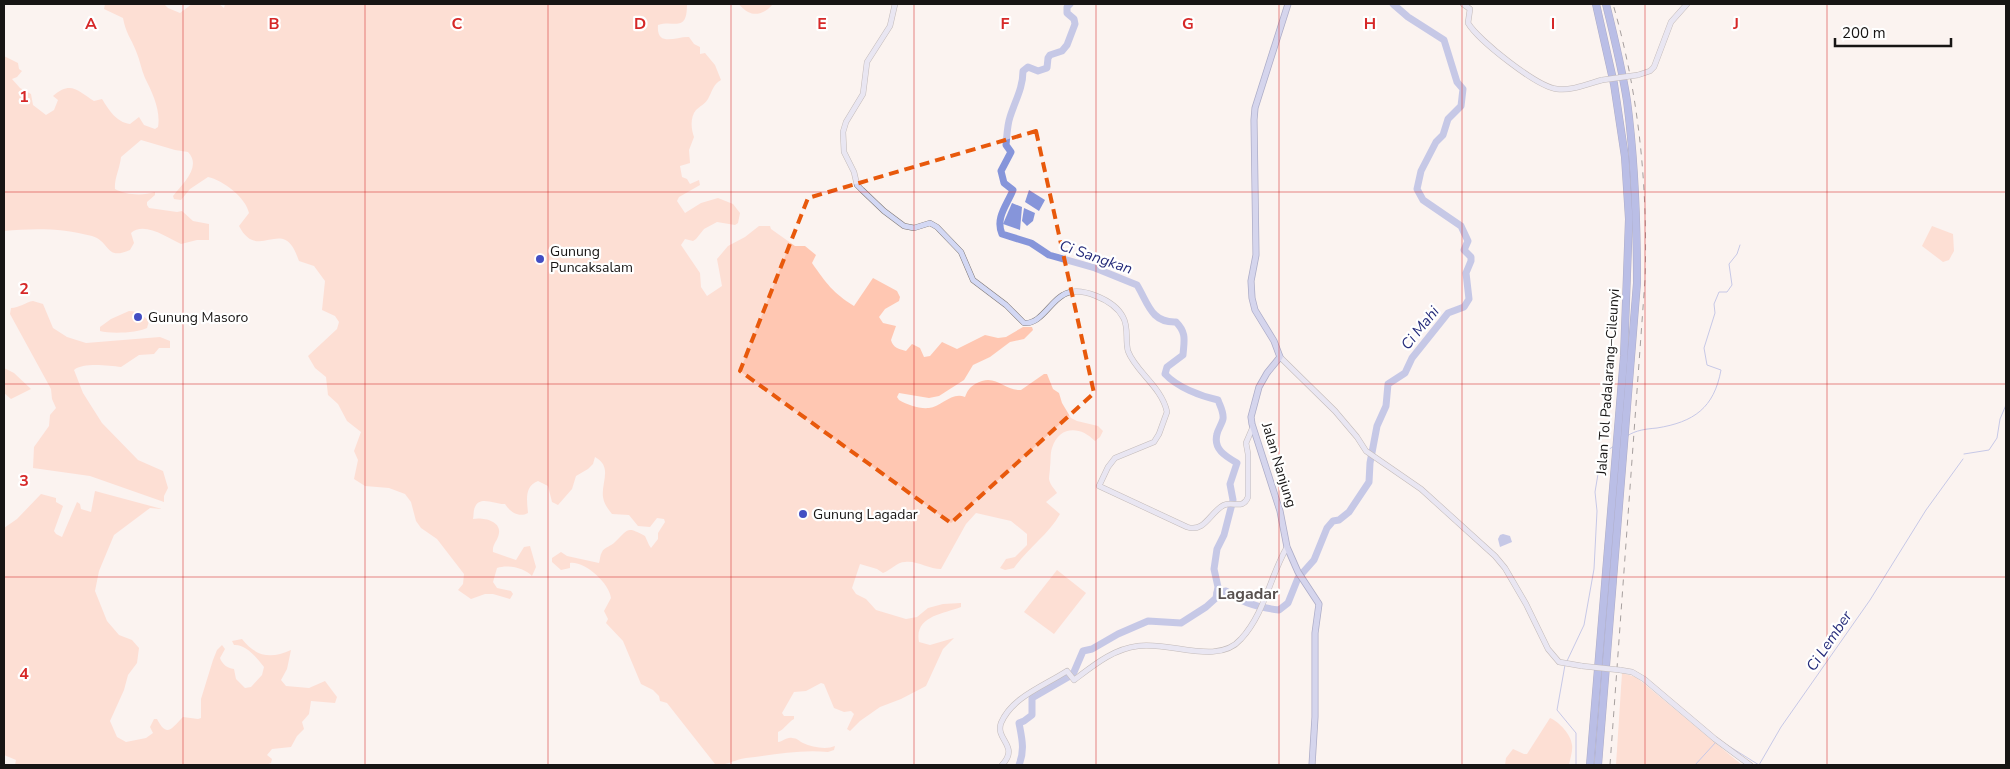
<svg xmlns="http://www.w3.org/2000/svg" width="2010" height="769" viewBox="0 0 2010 769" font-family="'Nunito Sans',sans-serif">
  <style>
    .green { fill: #ffc7b2 }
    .water { fill: #8695da }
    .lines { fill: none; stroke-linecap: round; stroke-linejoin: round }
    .stream { stroke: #8695da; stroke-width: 1 }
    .river { stroke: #8695da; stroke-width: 7 }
    .secondary-casing { stroke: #7f7876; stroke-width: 6 }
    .primary-casing { stroke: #4e5995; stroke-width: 7 }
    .highway-casing { stroke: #4e5995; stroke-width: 8 }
    .secondary { stroke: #d3d8f4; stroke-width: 5 }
    .primary { stroke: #a7b2e9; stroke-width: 5.5 }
    .highway { stroke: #6c7eda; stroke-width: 7 }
    .rail { stroke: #3e3b3a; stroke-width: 1; stroke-dasharray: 6 6; stroke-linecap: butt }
    .secondary-bridge-casing { stroke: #7f7876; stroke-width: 6; stroke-linecap: butt }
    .secondary-bridge { stroke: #d3d8f4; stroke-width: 5 }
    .marked { fill: none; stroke: #e8590c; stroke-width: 4; stroke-dasharray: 10 6; stroke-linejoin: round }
    .grid { fill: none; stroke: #d62828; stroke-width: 1; stroke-opacity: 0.55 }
    .poi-dot { fill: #434ec3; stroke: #fff; stroke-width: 2 }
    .labels { text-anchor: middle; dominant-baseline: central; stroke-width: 4.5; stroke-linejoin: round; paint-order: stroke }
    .poi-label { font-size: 14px; fill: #171514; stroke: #fff; text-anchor: start }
    .street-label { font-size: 14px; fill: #171514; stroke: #fff }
    .water-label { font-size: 15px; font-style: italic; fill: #252b7a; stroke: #fff }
    .quarter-label { font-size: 16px; font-weight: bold; fill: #58514f; stroke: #fff }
    .grid-label { font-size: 16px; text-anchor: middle; font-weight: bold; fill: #d62828; stroke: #fff; stroke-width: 4.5; stroke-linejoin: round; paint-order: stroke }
  </style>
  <rect width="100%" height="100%" fill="#fbf3f0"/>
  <g class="green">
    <path d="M 105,4 L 164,4 L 168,8 L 180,13 L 192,4 L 219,4 L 224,8 L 225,4 L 687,4 C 687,34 674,19 658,25 C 656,48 677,36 689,37 L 694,44 L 700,47 L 700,54 L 705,53 L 715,65 L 721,80 C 713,84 712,92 708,99 C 704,105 700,106 696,110 C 690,117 691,129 694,137 L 689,150 L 690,163 L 680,166 L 682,177 L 687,179 L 690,184 L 699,180 L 700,185 L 679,197 L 677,201 L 685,213 L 701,203 L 718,198 L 733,204 L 740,213 L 738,223 L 735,225 L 717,222 L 704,229 L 696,239 L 693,241 L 685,239 L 681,245 L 700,273 L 701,287 L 707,296 L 722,286 L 717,259 L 728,246 L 745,237 L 759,226 L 770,226 L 771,229 L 795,246 L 805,246 L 816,255 L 812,263 C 826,283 833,293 854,306 L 873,278 L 897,291 L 900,297 L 899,301 L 885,309 L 879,317 L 883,323 L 896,326 L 891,340 C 893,348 899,349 906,351 L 912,344 L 920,348 L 924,357 L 930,356 L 942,342 L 957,349 L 985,335 L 998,338 L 1006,337 L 1023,327 L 1032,327 L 1033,330 L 1024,339 L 1010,342 L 990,357 L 973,365 L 964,380 L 939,396 L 929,398 L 899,393 L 897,397 L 899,400 C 908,405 919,409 929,408 C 941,407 952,391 965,397 C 968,390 969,388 975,384 C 996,372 1003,391 1021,390 L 1044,374 L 1047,374 L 1053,389 L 1059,393 L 1062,403 L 1071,418 L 1077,421 L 1098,426 L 1103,431 L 1100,437 L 1095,441 C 1081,426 1059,425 1052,448 C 1050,454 1051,461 1050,467 C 1050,471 1049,475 1049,479 C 1050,485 1054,488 1057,493 L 1046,502 L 1060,514 C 1049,534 1027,549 1014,568 L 1005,570 L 1000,568 L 1006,559 L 1015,557 L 1027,545 L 1027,534 L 1011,521 L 976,513 L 966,524 L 941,569 C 929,569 916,560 905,562 C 897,562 891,570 883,573 L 877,569 L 860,564 L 852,588 L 856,594 L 866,599 L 876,610 L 906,619 L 917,617 L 928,608 L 943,604 L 961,603 L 961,607 C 943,614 914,616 919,642 L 930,645 L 954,638 L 943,649 L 926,686 L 901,699 L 880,707 L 860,721 L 850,731 L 847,729 L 854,714 L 851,711 L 844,712 L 834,708 L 824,684 L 821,683 L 806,691 L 794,692 L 782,713 L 784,716 L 794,716 L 794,719 C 788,722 785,729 778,732 L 778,742 C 783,742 786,737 792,738 C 797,738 799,741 803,743 C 812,747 826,750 835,746 L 834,750 L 828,752 C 801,749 773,755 746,758 C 735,759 726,767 715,764 L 667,703 L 660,701 L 659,696 L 653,690 L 641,684 L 623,641 L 606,623 L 608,619 L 604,611 L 611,598 C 609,583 585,561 570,563 L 570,568 L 561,570 L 552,562 L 552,558 L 561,552 L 567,556 L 599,563 C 600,560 600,555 602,552 C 604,547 612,546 615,542 C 629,529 626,526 645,536 L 649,545 L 651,548 L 658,539 L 658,533 L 665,522 L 664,519 L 657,518 L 650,527 L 638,526 L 629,515 L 612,514 C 608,509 604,504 603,497 C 601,482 613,467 595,457 L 593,464 L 588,469 L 576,476 L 572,489 L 558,505 L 552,502 L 548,486 L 538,481 C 524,486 527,501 528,513 C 519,518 510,512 505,504 C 496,505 480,495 475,507 C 473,511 474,515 473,519 C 481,517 501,520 499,533 C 498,541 492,544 493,552 L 516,560 L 524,547 L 530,546 L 536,567 L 532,576 C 525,568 508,564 497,568 L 493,582 L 497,588 L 511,591 L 513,594 L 510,599 L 493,594 L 485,594 L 471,599 L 458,590 L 463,584 L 464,574 L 437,539 L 421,528 L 416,521 L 411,502 L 405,494 L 389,488 L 365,486 L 354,479 L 358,460 L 354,451 L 361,432 L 347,421 L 338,404 L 328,395 L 326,377 L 315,368 L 308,356 L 337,329 L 339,322 L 335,316 L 322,310 L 325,281 L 314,266 L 299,261 C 297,256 295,250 292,246 C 277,225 256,259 239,226 L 249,213 C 246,198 223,180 208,177 L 190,189 L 181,200 L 174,199 L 173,196 C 183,183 202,167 188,152 L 175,150 L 141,140 L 121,157 C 120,168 114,179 115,189 C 125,195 143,196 155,192 L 155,195 L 147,202 L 147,205 L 149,208 L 177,212 L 182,211 L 193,221 L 209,224 L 209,240 L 197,240 L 181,244 C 168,238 144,221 131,233 L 134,243 L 130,250 C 105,261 111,242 92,236 C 63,228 33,228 4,231 L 4,56 L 18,63 L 19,69 L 22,71 L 17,77 L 12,79 L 20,88 L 31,94 L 33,105 L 46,115 L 54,110 L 58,100 L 53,96 C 71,80 78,91 94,101 L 102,99 C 109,110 116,122 130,124 L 139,117 L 144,125 L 155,129 L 158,127 C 161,110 152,92 145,78 C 141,69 140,60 136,51 C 131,38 126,34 123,18 L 104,9 Z"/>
    <path d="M 738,4 L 773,4 C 767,11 758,17 748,12 C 744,10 741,6 738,4 Z"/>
    <path d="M 1932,226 L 1953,234 L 1954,251 L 1949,260 L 1943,262 L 1922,246 Z"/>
    <path d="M 33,301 L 43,304 L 53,328 L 67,337 L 86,343 L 160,337 L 170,341 L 170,348 L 159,348 L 154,354 L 139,355 L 121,367 C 109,366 84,362 74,370 L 83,393 L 102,423 L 138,460 L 163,471 L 168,488 L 164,496 L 164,502 L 90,476 L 33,468 L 34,447 L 49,426 L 50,415 L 56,408 L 52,399 L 51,389 L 10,314 L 11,308 C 19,308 26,302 33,301 Z"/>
    <path d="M 129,311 C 138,311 142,315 149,321 L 147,328 C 138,333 110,334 100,331 L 100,327 L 111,319 Z"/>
    <path d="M 4,368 L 14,373 L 31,389 L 11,399 L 4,393 Z"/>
    <path d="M 95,491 L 162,509 L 150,508 L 114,535 L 99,571 L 95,591 L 107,621 L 119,635 L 132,640 L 139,648 L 137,663 L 128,675 L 124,690 L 110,721 L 117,737 L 126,742 L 146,738 L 153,733 L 150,727 L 154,719 L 157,719 C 167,738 171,729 183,717 L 198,719 L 201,718 L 201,699 L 213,660 L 217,650 L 222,645 L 225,649 L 220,658 C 222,664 227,668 234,669 L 236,679 L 245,688 L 251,687 L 262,675 L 264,667 C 257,658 246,644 234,645 L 232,641 L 242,639 C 256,657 271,659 291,650 L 287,669 L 281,680 L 286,686 L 309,688 L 325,681 L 337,697 L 335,703 L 311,701 L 309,714 L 302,722 L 304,729 L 297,736 L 291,747 L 272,749 L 267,755 L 272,759 L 271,763 L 266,765 L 15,765 L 16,760 L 4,755 L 4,528 L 17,519 L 41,494 L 56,498 L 56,502 L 63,506 L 54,531 L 56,534 L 62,537 L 77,502 L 80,504 L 81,509 L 91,512 Z"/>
    <path d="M 1057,570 L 1086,593 L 1054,634 L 1024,612 Z"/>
    <path d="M 1622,673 L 1636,677 L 1742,765 L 1616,765 Z"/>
    <path d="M 1550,718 C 1559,722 1571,734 1572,745 C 1573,751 1570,759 1569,765 L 1505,765 L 1506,758 L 1513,749 L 1524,754 L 1527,754 Z"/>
  </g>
  <g class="water">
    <path d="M 1029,190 L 1045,200 L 1039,211 L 1025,202 Z"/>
    <path d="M 1012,203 L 1022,207 L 1020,230 L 1003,224 Z"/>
    <path d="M 1024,208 L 1035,213 L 1033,221 L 1027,226 L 1022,221 Z"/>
    <path d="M 1503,534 L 1510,536 L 1512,542 L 1500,547 L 1498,539 L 1500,535 Z"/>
  </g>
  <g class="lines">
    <g class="stream">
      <path d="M 1627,436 C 1636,430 1646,429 1657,428 C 1694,422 1714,408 1721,370 L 1707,365 L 1704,348 L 1715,313 L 1714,304 L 1719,292 L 1727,292 L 1732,285 L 1729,264 L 1737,254 L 1740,245"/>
      <path d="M 1964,454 L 1989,450 L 1997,438 L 2000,419 L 2006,405"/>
      <path d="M 1567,661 L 1584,625 L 1594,569 L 1597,511 L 1595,492 L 1598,474 L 1608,450 L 1614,446"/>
      <path d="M 1565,665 L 1557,710 L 1576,733 L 1576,765"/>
      <path d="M 1719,740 L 1759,765 L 1781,727 L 1870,600 L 1926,510 L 1963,459"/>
      <path d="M 1695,765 L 1716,742"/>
    </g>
    <g class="river">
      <path d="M 1217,593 L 1226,591 C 1240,602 1261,608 1279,610 L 1288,603 L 1298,578 L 1314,560 L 1327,528 L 1333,521 L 1339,520 L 1349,512 L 1369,482 L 1370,463 L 1377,426 L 1386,406 L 1388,384 L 1405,373 L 1412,358 L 1448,313 L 1464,307 L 1469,299 L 1466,273 L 1471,261 L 1471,257 L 1464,250 L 1468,241 L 1461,226 L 1423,200 L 1417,189 L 1421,171 L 1436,142 L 1443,135 L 1448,119 L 1461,106 L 1463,89 L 1457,82 L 1444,40 L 1408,17 L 1393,4"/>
      <path d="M 1019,765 C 1025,750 1022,739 1019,723 L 1024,721 L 1032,715 L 1032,698 L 1070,676 L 1074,672 L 1083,651 L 1092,649 L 1118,634 L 1148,621 L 1181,623 L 1206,607 L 1216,598 L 1218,587 L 1214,569 L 1217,549 L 1224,535 L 1233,500 L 1230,484 L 1237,463 C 1225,456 1213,449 1217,434 C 1218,429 1222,424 1223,419 C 1224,412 1220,406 1218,400 C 1200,396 1177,387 1165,374 L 1167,367 L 1183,355 C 1184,341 1187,333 1176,322 C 1151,323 1148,303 1137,285 L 1095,268 L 1049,255 L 1031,243 L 1002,234 C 995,218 1007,205 1013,190 L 1004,183 L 1001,171 L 1011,152 L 1006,145 C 1007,136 1007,126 1010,117 C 1015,101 1023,88 1023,71 L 1028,67 L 1038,71 L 1047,68 L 1048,58 L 1050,55 L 1062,51 L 1067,45 L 1075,24 L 1074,19 L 1067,13 L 1067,7 L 1070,4"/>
    </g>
    <defs>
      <g id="secondary">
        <path d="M 895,4 L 890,26 L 867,62 L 863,94 L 846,122 L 843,132 L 844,152 L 854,172 L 857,185 L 862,190 L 884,211 L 904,226 L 914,228 L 930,223 L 937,227 L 961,252 L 973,280 L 1006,305 L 1024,323 C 1040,325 1050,302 1063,295 C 1080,285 1114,300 1123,317 C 1129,327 1125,340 1128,351 C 1135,371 1162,387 1167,412 L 1159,434 L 1154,442 L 1115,458 L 1108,467 L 1099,486 L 1187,527 C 1205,533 1210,512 1224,505 C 1233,501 1243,510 1248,497 L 1248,454 L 1246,443 L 1252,429"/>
        <path d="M 1463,4 L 1470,9 L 1468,23 C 1478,40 1537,87 1557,89 C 1571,91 1588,84 1602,80"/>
        <path d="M 1638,75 L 1650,71 L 1654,67 L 1671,22 L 1687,4"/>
        <path d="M 1280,357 L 1335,411 L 1357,437 L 1366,451 L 1421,489 L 1495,556 L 1505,568 L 1526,604 L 1548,649 L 1559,662 L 1582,666"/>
        <path d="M 1620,670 L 1632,672 L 1644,679 L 1715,739 L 1750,765"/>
        <path d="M 1002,765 C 1020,746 995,740 1001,723 C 1012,697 1044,686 1067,671 L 1074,680 C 1094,665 1113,649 1138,646 C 1170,641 1218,666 1241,639 C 1265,613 1270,576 1287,547"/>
      </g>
      <path id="primary" d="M 1288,4 L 1255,108 L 1254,120 L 1256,255 L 1251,281 L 1252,298 L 1255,310 L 1274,341 L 1280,357 L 1267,373 L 1259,387 L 1251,417 L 1252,424 L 1280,511 L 1287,547 L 1298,572 L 1319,604 L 1315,633 L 1315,717 L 1312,765"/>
      <g id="highway">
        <path d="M 1590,765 L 1624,356 L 1629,219 L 1625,157 L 1614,84 L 1596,4"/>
        <path d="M 1598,765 L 1637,283 C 1637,222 1635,162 1627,101 C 1622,68 1614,36 1606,4"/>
      </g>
    </defs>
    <use href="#secondary" class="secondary-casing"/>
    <use href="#primary" class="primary-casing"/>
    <use href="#highway" class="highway-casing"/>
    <use href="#secondary" class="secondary"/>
    <use href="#primary" class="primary"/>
    <use href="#highway" class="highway"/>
    <path class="rail" d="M 1610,765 L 1645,280 C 1648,187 1639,94 1613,4"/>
    <defs>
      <g id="secondary-bridge">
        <path d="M 1602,80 L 1638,75"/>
        <path d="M 1582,666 L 1620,670"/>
      </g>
    </defs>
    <use href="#secondary-bridge" class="secondary-bridge-casing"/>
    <use href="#secondary-bridge" class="secondary-bridge"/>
  </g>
  <path d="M0 0H2010V769H0ZM 1036,131 L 1094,393 L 951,523 L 740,371 L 808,198 Z" fill="#fbf3f0" fill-opacity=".55" fill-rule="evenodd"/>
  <path class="marked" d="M 1036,131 L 1094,393 L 951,523 L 740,371 L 808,198 Z"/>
  <path class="grid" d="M 183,4 L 183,765M 365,4 L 365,765M 548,4 L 548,765M 731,4 L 731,765M 914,4 L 914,765M 1096,4 L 1096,765M 1279,4 L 1279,765M 1462,4 L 1462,765M 1645,4 L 1645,765M 1827,4 L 1827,765M 4,192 L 2006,192M 4,384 L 2006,384M 4,577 L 2006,577"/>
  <g class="poi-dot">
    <circle cx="540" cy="259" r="5"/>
    <circle cx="138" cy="317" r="5"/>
    <circle cx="803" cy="514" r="5"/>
  </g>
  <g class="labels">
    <g class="poi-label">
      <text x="550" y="251">Gunung<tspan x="550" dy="16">Puncaksalam</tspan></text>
      <text x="148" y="317">Gunung Masoro</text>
      <text x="813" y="514">Gunung Lagadar</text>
    </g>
    <g class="street-label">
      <text transform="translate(1608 382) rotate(-86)">Jalan Tol Padalarang–Cileunyi</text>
      <text transform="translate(1279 465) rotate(73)">Jalan Nanjung</text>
    </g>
    <g class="water-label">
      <text transform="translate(1096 257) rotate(19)">Ci Sangkan</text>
      <text transform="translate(1420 328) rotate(-51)">Ci Mahi</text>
      <text transform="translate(1829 641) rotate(-56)">Ci Lember</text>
    </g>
    <g class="quarter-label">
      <text x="1248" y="594">Lagadar</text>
    </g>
  </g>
  <g class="grid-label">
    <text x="91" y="29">A</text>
    <text x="274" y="29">B</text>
    <text x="457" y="29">C</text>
    <text x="640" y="29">D</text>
    <text x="822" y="29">E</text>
    <text x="1005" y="29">F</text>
    <text x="1188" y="29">G</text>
    <text x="1370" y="29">H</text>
    <text x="1553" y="29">I</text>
    <text x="1736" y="29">J</text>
    <text x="24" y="102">1</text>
    <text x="24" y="294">2</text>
    <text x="24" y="486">3</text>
    <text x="24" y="679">4</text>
  </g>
  <rect width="2010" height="769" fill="none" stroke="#171514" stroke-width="10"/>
  <path d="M1835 38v8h116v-8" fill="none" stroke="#171514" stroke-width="2.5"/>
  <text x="1842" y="38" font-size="15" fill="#171514" stroke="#ffffff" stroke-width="4" paint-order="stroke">200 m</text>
</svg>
